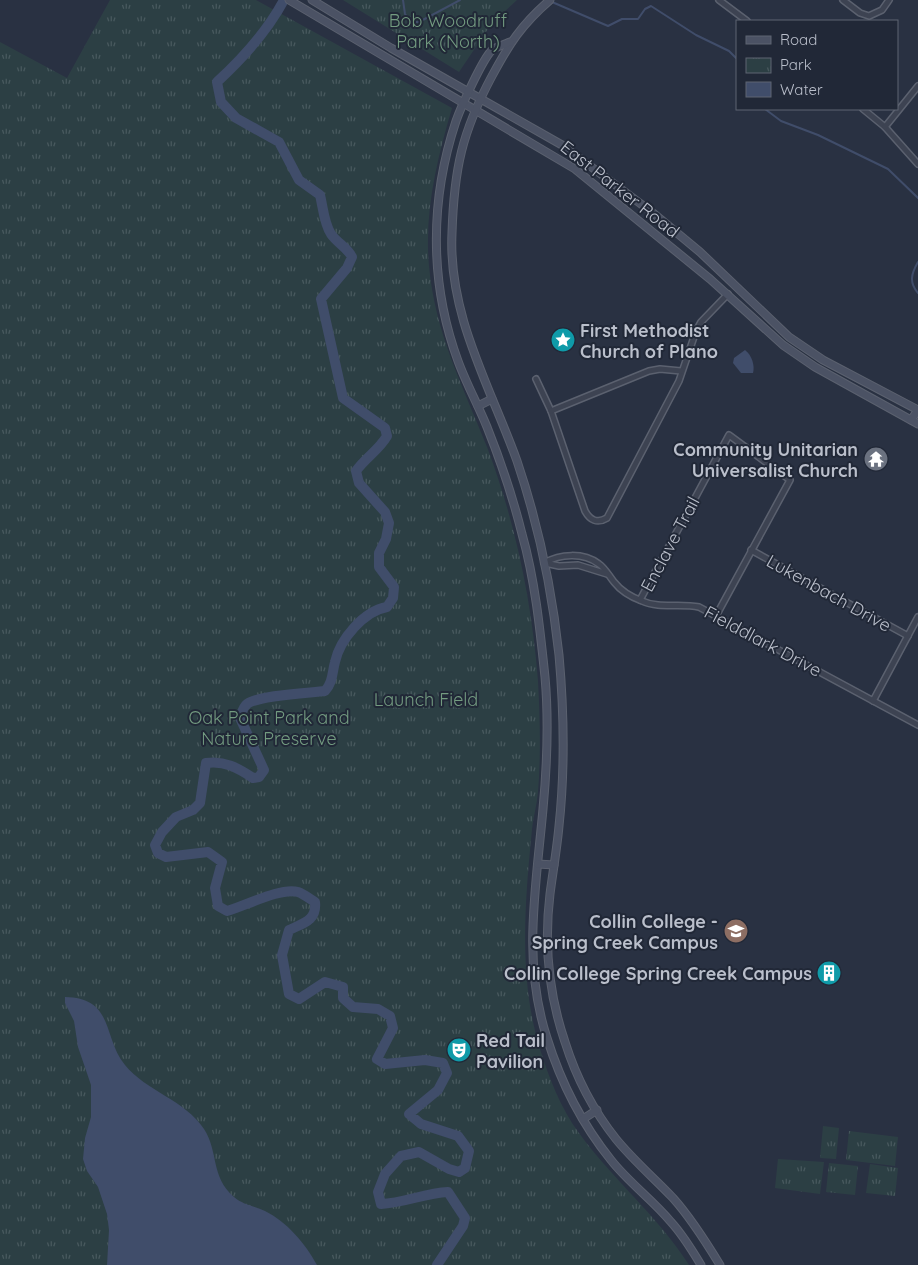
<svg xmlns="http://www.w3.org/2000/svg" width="918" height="1265" viewBox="0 0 918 1265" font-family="Quicksand,sans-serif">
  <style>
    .park { fill: url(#park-tufts) }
    .water { fill: #404d6a }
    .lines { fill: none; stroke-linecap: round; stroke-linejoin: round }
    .stream { stroke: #404d6a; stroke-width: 2 }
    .river { stroke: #404d6a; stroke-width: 10 }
    .street-casing { stroke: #5b616f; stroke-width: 8 }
    .secondary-casing { stroke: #5b616f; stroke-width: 9 }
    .street { stroke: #3d4352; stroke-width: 5 }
    .secondary { stroke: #4b5264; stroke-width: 7 }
    .labels { text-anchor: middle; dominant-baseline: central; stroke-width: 4; stroke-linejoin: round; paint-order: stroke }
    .park-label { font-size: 18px; fill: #739b80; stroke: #212837 }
    .street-label { font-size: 18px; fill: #babfcb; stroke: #212837 }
    .poi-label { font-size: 18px; font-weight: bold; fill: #babfcb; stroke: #212837; text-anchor: end }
  </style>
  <defs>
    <pattern id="park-tufts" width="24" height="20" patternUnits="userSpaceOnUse" patternTransform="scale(1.25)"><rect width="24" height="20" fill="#2c3f44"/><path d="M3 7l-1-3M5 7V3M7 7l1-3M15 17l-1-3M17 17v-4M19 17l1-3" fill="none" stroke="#48595e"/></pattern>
  </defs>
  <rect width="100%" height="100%" fill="#293142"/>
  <g class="park">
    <path d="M 110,0 L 256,0 L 452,108 C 437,159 424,212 429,266 C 435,333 463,386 487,447 C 515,521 532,602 538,681 C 540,718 541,756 538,792 C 537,805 533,817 532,829 C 525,902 518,978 540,1049 C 549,1078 561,1109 579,1133 C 613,1180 658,1216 689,1265 L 0,1265 L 0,42 L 67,78 Z"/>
    <path d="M 343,0 L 517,0 L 492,23 L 459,72 Z"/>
    <path d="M 823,1126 L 839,1128 L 836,1159 L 820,1158 Z"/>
    <path d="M 849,1131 L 898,1137 L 895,1166 L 846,1160 Z"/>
    <path d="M 778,1159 L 824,1162 L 820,1194 L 775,1188 Z"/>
    <path d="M 829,1163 L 858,1166 L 855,1195 L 826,1192 Z"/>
    <path d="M 870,1164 L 898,1168 L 895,1196 L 866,1193 Z"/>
  </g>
  <g class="water">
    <path d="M 745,350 C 752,355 755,366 753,373 L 741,373 L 733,363 L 734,358 Z"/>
    <path d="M 65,997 C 115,998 102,1037 125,1065 C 146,1091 185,1100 204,1129 C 219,1152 210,1176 234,1197 C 243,1205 255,1206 265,1211 C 287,1222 305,1243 317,1265 L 107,1265 L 109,1230 L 107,1214 L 98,1187 L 87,1171 L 83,1159 L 85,1138 L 91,1117 L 91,1085 L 78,1047 L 74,1021 L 65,1003 Z"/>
  </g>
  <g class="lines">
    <g class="stream">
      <path d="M 403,0 L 405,14 L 411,22 L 419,22 L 460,0"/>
      <path d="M 552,2 L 608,26 L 622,19 L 638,19 L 645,9 L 651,6 L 696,35 L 729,51 L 737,59"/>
      <path d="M 765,109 L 781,121 L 818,135 L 888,169 L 918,198"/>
      <path d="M 918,262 C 911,274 909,283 918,293"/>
    </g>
    <path class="river" d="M 284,0 C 268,30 242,59 217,82 L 221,102 L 236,118 L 279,142 L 299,180 L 320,195 C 323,207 324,224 331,234 C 337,243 347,247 352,257 L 347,268 L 321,299 L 343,398 L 385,428 L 387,436 C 379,450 365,458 356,471 L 359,483 L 385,512 L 389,523 L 386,539 L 379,553 L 379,567 L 394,587 L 393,598 L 387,607 C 364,611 340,639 335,662 C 332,673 333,682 325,691 C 309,693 259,695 247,704 C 243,707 242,712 240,718 L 264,770 L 259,777 L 253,778 C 238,768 224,760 206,763 L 200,803 L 193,810 L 176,817 L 162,832 L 155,845 L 158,853 L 166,857 L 208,852 L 222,862 L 215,888 L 218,906 L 227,911 C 245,906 281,887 298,892 C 304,894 310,899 315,902 C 317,920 304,923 289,930 L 282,955 L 289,994 L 299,999 L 325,982 L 343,987 L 343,998 L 353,1007 L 378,1009 L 390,1016 L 393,1028 L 377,1059 L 385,1064 L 425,1060 L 443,1063 L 447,1073 L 438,1090 L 409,1114 L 421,1124 L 458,1136 L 469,1151 L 465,1168 L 459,1172 L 449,1169 L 419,1152 L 401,1156 L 385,1174 L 378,1192 L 381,1204 C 404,1203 425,1193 448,1192 L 465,1218 L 463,1226 L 437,1265"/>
    <defs>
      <g id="street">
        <path d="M 719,0 L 747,21"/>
        <path d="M 843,0 L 860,13 L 869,16 L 882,10 L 889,0"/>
        <path d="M 863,109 L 885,127 L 918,164"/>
        <path d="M 885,127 L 918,86"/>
        <path d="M 536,379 L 551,411 L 585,511 C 590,520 597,524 607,518 L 679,381 L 696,331 L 701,322 L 728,294"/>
        <path d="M 551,411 L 649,371 L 660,369 L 681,371"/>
        <path d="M 751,550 L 908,636"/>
        <path d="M 544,563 C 560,554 583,552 599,564 C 605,568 609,576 614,582 C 621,591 631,597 642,601 C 659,609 681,603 699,607 L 918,725"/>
        <path d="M 545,563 L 559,566 L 578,565 L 607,574"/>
        <path d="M 640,600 L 729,435 L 790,480 L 716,616"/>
        <path d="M 873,701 L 918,617"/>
      </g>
      <g id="secondary">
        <path d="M 289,0 L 575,169 L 710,279 L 783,345 L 815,367 L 918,424"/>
        <path d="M 312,0 L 391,48 L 562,145 L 653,213 L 700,252 L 789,337 L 823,360 L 918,410 L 911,420"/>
        <path d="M 550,0 C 522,24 509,44 492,76 C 462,132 454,169 452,233 C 448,315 490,386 517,461 C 538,523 552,590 559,655 C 564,711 565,770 559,826 C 557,848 553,871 550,894 C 544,943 549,995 565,1042 C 576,1077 593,1110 616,1139 C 633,1160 654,1178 673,1198 C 691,1218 706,1242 720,1265"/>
        <path d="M 510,42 C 505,44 496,47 492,50 C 482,60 461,107 456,121 C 430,199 429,282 458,361 C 466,383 478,405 487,427 C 501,462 513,498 522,534 C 535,580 540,629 545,677 C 549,721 547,766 543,809 C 536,887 522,962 547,1038 C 561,1083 582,1124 611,1160 C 629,1183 653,1200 671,1222 C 683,1235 692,1250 701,1265"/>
        <path d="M 478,406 L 492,399"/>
        <path d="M 538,864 L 554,865"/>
        <path d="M 583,1119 L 597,1110"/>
      </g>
    </defs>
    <use href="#street" class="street-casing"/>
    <use href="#secondary" class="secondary-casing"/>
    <use href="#street" class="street"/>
    <use href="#secondary" class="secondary"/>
  </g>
  <defs>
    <symbol id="sight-disc" viewBox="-11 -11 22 22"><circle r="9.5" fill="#0f9aa8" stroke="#212837"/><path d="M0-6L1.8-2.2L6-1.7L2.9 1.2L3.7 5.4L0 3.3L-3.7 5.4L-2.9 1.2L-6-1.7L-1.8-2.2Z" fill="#fff"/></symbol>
    <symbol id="temple-disc" viewBox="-11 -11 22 22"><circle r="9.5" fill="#6b7280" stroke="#212837"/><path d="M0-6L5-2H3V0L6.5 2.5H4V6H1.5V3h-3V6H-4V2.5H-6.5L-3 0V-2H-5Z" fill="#fff"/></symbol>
    <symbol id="university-disc" viewBox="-11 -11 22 22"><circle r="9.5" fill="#8d6e63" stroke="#212837"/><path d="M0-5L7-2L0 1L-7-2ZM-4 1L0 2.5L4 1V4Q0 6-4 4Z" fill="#fff"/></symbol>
    <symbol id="building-disc" viewBox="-11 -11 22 22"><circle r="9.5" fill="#0f9aa8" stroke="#212837"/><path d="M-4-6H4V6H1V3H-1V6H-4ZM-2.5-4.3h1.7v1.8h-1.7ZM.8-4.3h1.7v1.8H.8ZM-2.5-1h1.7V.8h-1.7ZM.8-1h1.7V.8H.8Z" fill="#fff"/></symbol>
    <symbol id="theatre-disc" viewBox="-11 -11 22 22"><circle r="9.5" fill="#0f9aa8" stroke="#212837"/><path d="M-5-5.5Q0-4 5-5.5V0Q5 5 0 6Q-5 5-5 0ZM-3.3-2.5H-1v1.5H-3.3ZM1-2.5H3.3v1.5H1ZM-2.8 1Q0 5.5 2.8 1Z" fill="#fff"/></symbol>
  </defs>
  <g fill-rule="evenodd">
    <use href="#sight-disc" x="549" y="326" width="28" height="28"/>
    <use href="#temple-disc" x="862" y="445" width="28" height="28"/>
    <use href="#university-disc" x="722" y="917" width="28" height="28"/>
    <use href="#building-disc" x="815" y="959" width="28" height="28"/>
    <use href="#theatre-disc" x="445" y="1036" width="28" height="28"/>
  </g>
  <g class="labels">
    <g class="park-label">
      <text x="448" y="20">Bob Woodruff<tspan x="448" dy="21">Park (North)</tspan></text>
      <text x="426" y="699">Launch Field</text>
      <text x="269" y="717">Oak Point Park and<tspan x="269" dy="21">Nature Preserve</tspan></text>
    </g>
    <g class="street-label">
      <text transform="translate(620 189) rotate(38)">East Parker Road</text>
      <text transform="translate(670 544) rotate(-62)">Enclave Trail</text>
      <text transform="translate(829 593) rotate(29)">Lukenbach Drive</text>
      <text transform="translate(763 641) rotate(28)">Fielddlark Drive</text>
    </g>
    <g class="poi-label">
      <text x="580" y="330" text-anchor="start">First Methodist<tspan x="580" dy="21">Church of Plano</tspan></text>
      <text x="858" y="449">Community Unitarian<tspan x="858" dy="21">Universalist Church</tspan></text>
      <text x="718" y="921">Collin College -<tspan x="718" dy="21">Spring Creek Campus</tspan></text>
      <text x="812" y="973">Collin College Spring Creek Campus</text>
      <text x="476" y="1040" text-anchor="start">Red Tail<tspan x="476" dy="21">Pavilion</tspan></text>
    </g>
  </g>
  <rect x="736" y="20" width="162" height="90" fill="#212837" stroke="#5e6472"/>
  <rect x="746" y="36" width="25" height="8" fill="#4b5264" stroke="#5e6472"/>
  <text x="780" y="45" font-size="15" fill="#babfcb">Road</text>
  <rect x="746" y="58" width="25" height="15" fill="url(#park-tufts)" stroke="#5e6472"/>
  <text x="780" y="70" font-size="15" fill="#babfcb">Park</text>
  <rect x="746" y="82" width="25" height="15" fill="#404d6a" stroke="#5e6472"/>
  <text x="780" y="95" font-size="15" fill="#babfcb">Water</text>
</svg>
